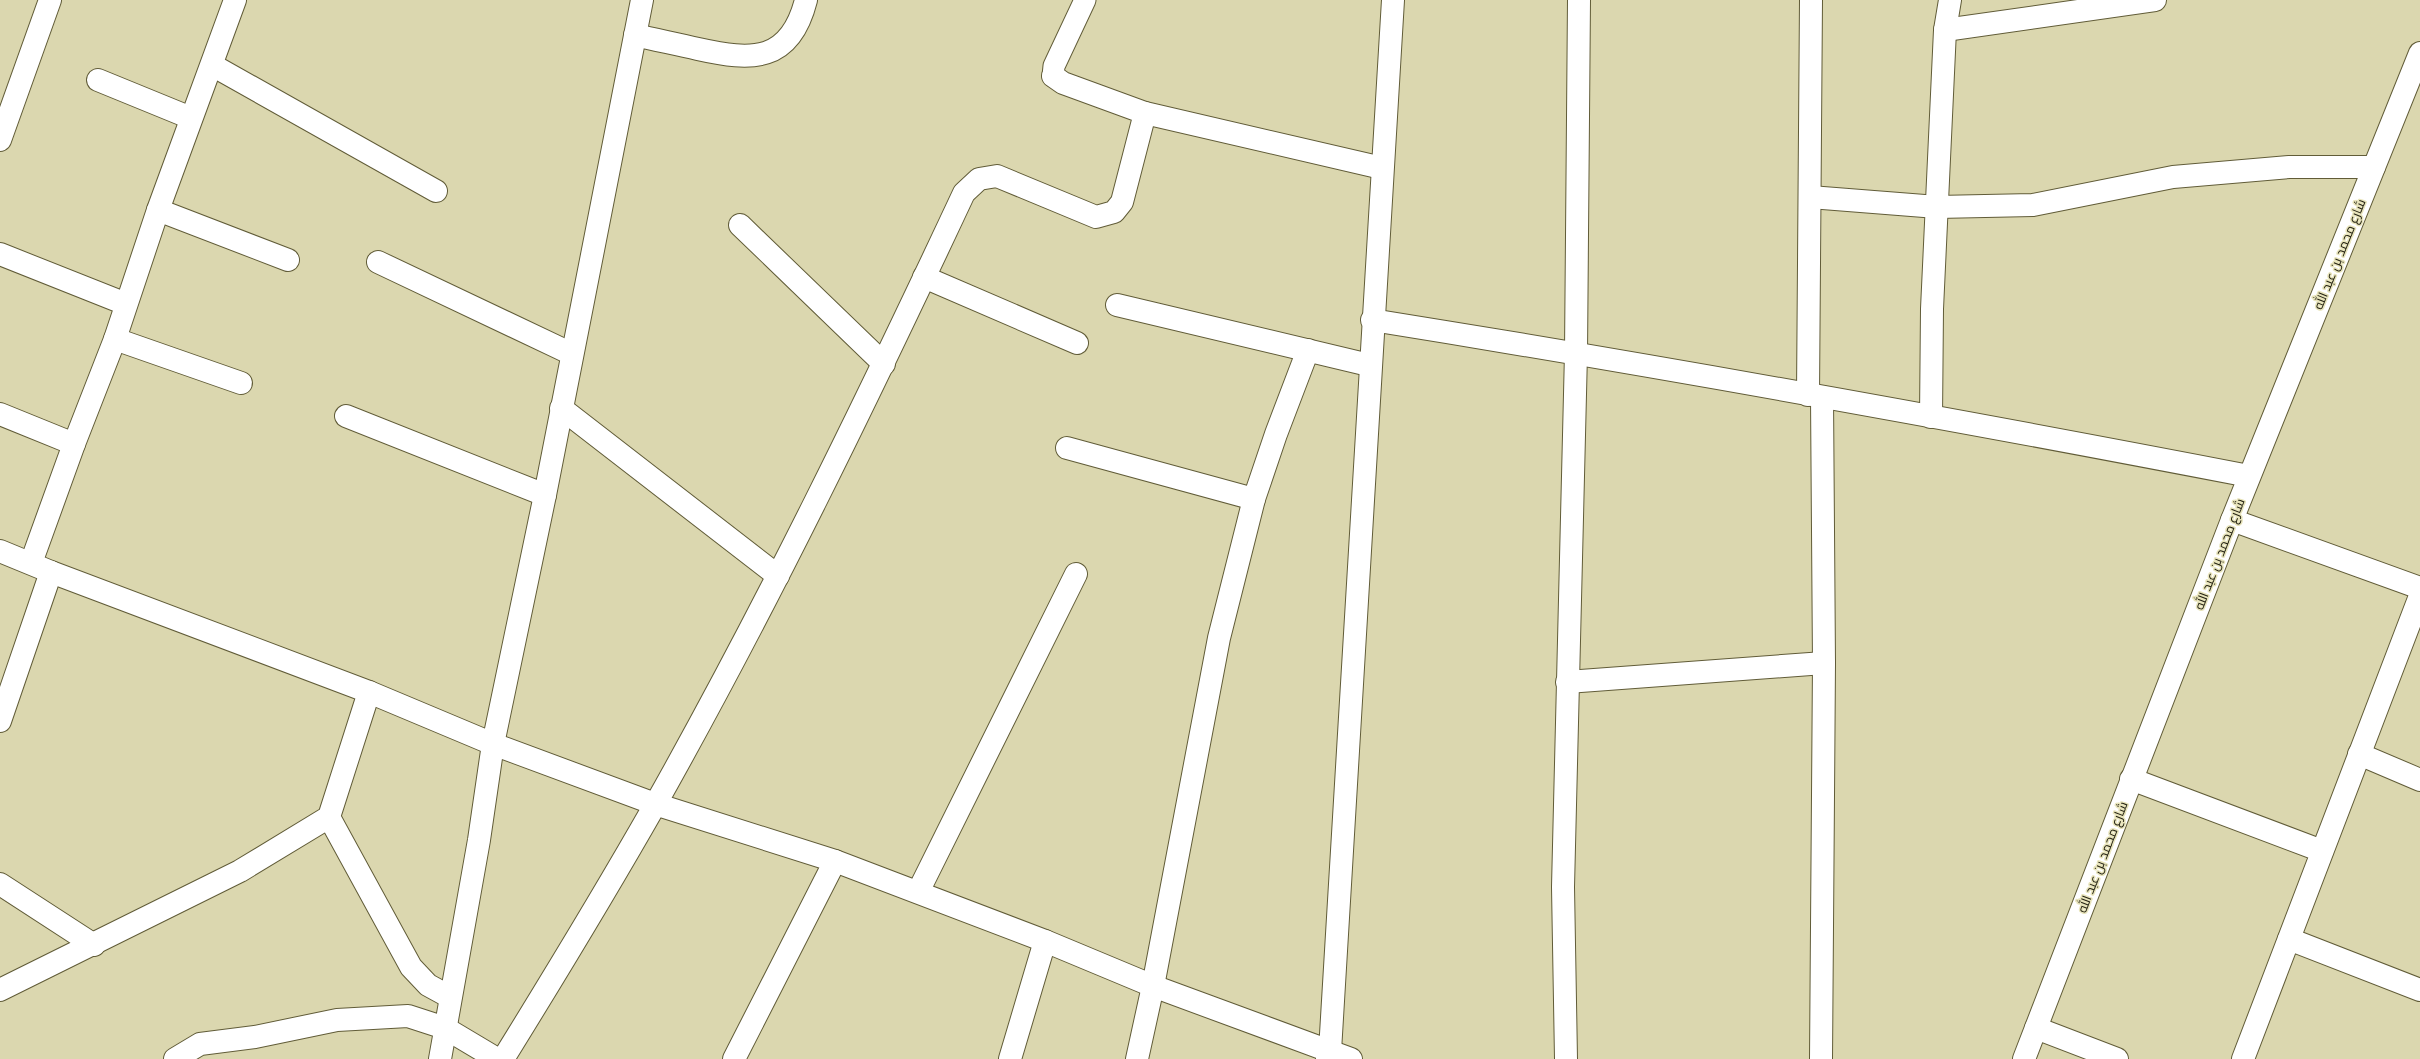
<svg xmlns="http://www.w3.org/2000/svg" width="2420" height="1059" viewBox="0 0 2420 1059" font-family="'PT Serif',Cairo,serif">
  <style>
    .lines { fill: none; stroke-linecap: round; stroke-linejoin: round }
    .lane-casing { stroke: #615c38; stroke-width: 23 }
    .street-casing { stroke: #615c38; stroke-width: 24 }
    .secondary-casing { stroke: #615c38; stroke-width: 24 }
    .lane { stroke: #fff; stroke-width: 21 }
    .street { stroke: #fff; stroke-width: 22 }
    .secondary { stroke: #fff; stroke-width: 22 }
    .labels { text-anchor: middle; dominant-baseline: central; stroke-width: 3; stroke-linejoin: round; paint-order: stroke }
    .street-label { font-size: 13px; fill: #232112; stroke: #e8e4bb }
  </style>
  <rect width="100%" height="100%" fill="#dbd7af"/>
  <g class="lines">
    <defs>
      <path id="lane" d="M 1053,76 L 1054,66 L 1085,0"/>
      <g id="street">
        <path d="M 1945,30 L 2155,0"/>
        <path d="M 635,35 C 656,40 677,44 698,49 C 752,61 790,63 806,0"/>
        <path d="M 212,65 L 436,191"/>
        <path d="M 98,80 L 191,118"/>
        <path d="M 1145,113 L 1382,168"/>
        <path d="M 0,140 L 50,0"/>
        <path d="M 1810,197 L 1937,207 L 2033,205 L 2173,177 L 2289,167 L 2374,167"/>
        <path d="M 158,210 L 288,260"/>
        <path d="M 740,225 L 884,364"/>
        <path d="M 0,254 L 126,304"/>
        <path d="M 378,262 L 572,354"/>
        <path d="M 924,277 L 1077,343"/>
        <path d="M 1117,305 L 1369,365"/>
        <path d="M 1372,320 C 1665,367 1958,420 2249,476"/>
        <path d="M 115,339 L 241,383"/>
        <path d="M 1808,395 L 1811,0"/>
        <path d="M 561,408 L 778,576"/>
        <path d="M 0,414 L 74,444"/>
        <path d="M 346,416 L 545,495"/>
        <path d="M 1931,417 L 1932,309 L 1945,30 L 1950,0"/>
        <path d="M 1067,448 L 1254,499"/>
        <path d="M 2232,520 L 2420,588"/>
        <path d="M 31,563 L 74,444 L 115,339 L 158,210 L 235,0"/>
        <path d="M 1567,682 L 1824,663"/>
        <path d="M 0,721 L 51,572"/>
        <path d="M 2359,754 L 2420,780"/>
        <path d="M 2131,779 L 2322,851"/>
        <path d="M 329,817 L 411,967 L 428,985 L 450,997"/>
        <path d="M 0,884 L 94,945"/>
        <path d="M 918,892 L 1076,574"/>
        <path d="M 2289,939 L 2420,990"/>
        <path d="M 0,990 L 240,871 L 329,817 L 369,692"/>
        <path d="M 2036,1028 L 2117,1059"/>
        <path d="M 175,1059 L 200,1044 L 255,1037 L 337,1020 L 408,1016 L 445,1028 L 497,1059"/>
        <path d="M 503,1059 C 555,975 606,891 655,805 C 767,606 867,400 964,193 L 979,179 L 997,176 L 1096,217 L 1114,212 L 1122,202 L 1145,113 L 1063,83 L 1053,76"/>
        <path d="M 734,1059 L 835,861"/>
        <path d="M 1010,1059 L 1045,941"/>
        <path d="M 1137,1059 L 1153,986 L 1219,638 L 1254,499 L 1276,434 L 1308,350"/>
        <path d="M 1566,1059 L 1563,887 L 1576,353 L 1579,0"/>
        <path d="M 1821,1059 L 1824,663 L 1822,397"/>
        <path d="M 2243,1059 L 2420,596"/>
      </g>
      <g id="secondary">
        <path d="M 0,551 L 51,572 L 369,692 L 493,744 L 655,804 L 835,861 L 1045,941 L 1153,986 L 1351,1059"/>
        <path d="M 440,1059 L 479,840 L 493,744 L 545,495 L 642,0"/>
        <path d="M 1327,1059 L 1330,1051 L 1393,0"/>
        <path d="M 2024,1059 L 2232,520 L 2420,53"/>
      </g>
    </defs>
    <use href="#lane" class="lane-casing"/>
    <use href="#street" class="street-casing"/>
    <use href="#secondary" class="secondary-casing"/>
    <use href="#lane" class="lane"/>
    <use href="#street" class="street"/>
    <use href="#secondary" class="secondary"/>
  </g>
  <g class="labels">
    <g class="street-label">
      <text transform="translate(2339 254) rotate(-68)">شارع محمد بن عبد الله</text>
      <text transform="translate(2219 554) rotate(-69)">شارع محمد بن عبد الله</text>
      <text transform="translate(2102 857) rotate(-69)">شارع محمد بن عبد الله</text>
    </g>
  </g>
</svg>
